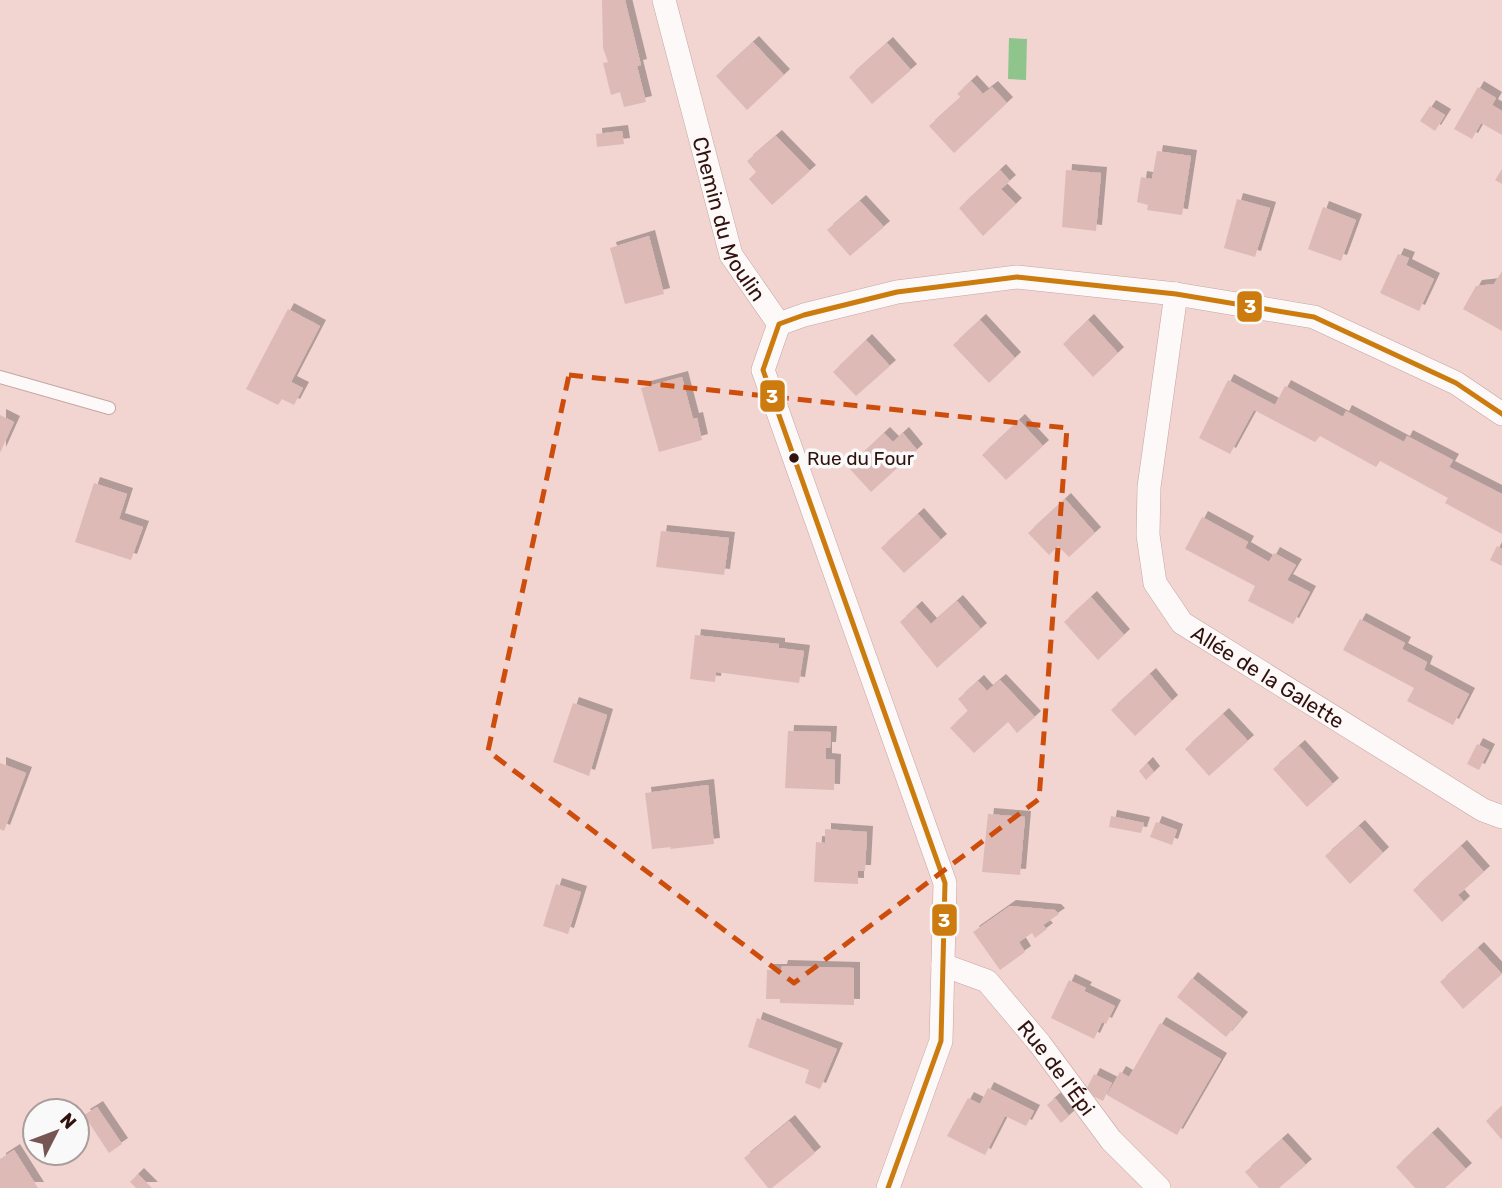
<svg xmlns="http://www.w3.org/2000/svg" width="1502" height="1188" viewBox="0 0 1502 1188" font-family="Rubik,sans-serif">
  <style>
    .water { fill: #8fc58c }
    .building { fill: #debab7; filter: url(#shadow) }
    .lines { fill: none; stroke-linecap: round; stroke-linejoin: round }
    .lane-casing { stroke: #c3a6a3; stroke-width: 14 }
    .street-casing { stroke: #c3a6a3; stroke-width: 24 }
    .lane { stroke: #fdf9f8; stroke-width: 12 }
    .street { stroke: #fdf9f8; stroke-width: 23 }
    .bus-1-casing { stroke: #f9f9f9; stroke-width: 10 }
    .bus-1 { stroke: #cc7c0f; stroke-width: 5 }
    .marked { fill: none; stroke: #cd4e0c; stroke-width: 5; stroke-dasharray: 14 9; stroke-linejoin: round }
    .bus-dot { fill: #31120f; stroke: #f9f9f9; stroke-width: 2.5 }
    .labels { text-anchor: middle; dominant-baseline: central; stroke-width: 7; stroke-linejoin: round; paint-order: stroke }
    .bus-label { font-size: 19px; fill: #31120f; stroke: #f9f9f9; text-anchor: start }
    .street-label { font-size: 21px; fill: #31120f; stroke: #f9f9f9 }
    .line-badge { stroke: #f9f9f9; stroke-width: 2.5 }
    .badge-label { font-size: 19px; text-anchor: middle; font-weight: bold; fill: #fff }
  </style>
  <defs>
    <filter id="shadow"><feDropShadow dx="6" dy="-6" stdDeviation="0" flood-color="#0004"/></filter>
  </defs>
  <rect width="100%" height="100%" fill="#f2d4d0"/>
  <path class="water" d="M 1009,38 L 1027,39 L 1026,80 L 1008,79 Z"/>
  <g class="building">
    <path d="M 602,0 L 625,0 L 641,65 L 637,66 L 646,102 L 624,107 L 620,92 L 611,95 L 603,63 L 608,62 L 603,48 Z"/>
    <path d="M 753,42 L 784,75 L 747,110 L 716,76 Z"/>
    <path d="M 887,43 L 911,70 L 872,104 L 849,77 Z"/>
    <path d="M 971,81 L 983,94 L 992,87 L 1007,103 L 954,153 L 929,126 L 961,97 L 957,94 Z"/>
    <path d="M 1478,87 L 1496,98 L 1492,105 L 1502,111 L 1502,135 L 1481,123 L 1472,139 L 1454,129 Z"/>
    <path d="M 1430,106 L 1445,115 L 1435,131 L 1420,121 Z"/>
    <path d="M 622,131 L 624,144 L 597,147 L 596,134 Z"/>
    <path d="M 776,136 L 810,171 L 772,205 L 749,179 L 756,172 L 747,161 Z"/>
    <path d="M 1157,151 L 1191,156 L 1182,215 L 1147,210 L 1148,205 L 1137,202 L 1141,177 L 1152,179 Z"/>
    <path d="M 1502,169 L 1502,184 L 1495,180 Z"/>
    <path d="M 1000,170 L 1010,181 L 1001,189 L 1016,204 L 983,236 L 959,208 Z"/>
    <path d="M 1066,170 L 1101,173 L 1096,231 L 1062,227 Z"/>
    <path d="M 1237,199 L 1270,208 L 1255,257 L 1224,248 Z"/>
    <path d="M 860,201 L 884,227 L 850,256 L 827,230 Z"/>
    <path d="M 1323,207 L 1356,220 L 1341,261 L 1308,249 Z"/>
    <path d="M 649,236 L 664,294 L 625,304 L 610,248 Z"/>
    <path d="M 1398,254 L 1409,258 L 1406,265 L 1434,279 L 1419,311 L 1380,293 Z"/>
    <path d="M 1502,271 L 1502,331 L 1463,309 L 1476,286 L 1494,284 Z"/>
    <path d="M 288,309 L 320,326 L 291,382 L 303,388 L 294,405 L 282,399 L 278,405 L 246,389 Z"/>
    <path d="M 980,320 L 1015,358 L 989,383 L 953,345 Z"/>
    <path d="M 1088,320 L 1118,353 L 1093,377 L 1063,344 Z"/>
    <path d="M 866,340 L 890,366 L 856,396 L 833,372 Z"/>
    <path d="M 682,377 L 693,419 L 697,418 L 702,440 L 659,452 L 641,388 Z"/>
    <path d="M 1228,380 L 1275,405 L 1285,386 L 1343,417 L 1346,411 L 1404,442 L 1407,436 L 1453,460 L 1449,467 L 1502,494 L 1502,534 L 1445,503 L 1448,498 L 1380,461 L 1376,467 L 1320,436 L 1315,442 L 1254,410 L 1230,454 L 1199,438 Z"/>
    <path d="M 0,415 L 14,422 L 0,453 Z"/>
    <path d="M 1019,420 L 1043,446 L 1006,480 L 982,455 Z"/>
    <path d="M 884,433 L 893,442 L 903,433 L 917,450 L 871,492 L 848,467 Z"/>
    <path d="M 94,483 L 127,494 L 119,519 L 143,527 L 131,560 L 75,542 Z"/>
    <path d="M 1065,499 L 1095,533 L 1069,557 L 1058,546 L 1049,555 L 1028,533 Z"/>
    <path d="M 918,514 L 941,540 L 904,573 L 881,548 Z"/>
    <path d="M 1202,517 L 1248,542 L 1245,548 L 1269,562 L 1274,553 L 1296,565 L 1287,580 L 1310,592 L 1293,624 L 1248,601 L 1255,586 L 1185,549 Z"/>
    <path d="M 661,531 L 729,538 L 724,575 L 656,567 Z"/>
    <path d="M 1497,546 L 1502,549 L 1502,566 L 1490,560 Z"/>
    <path d="M 1091,597 L 1124,635 L 1098,660 L 1064,622 Z"/>
    <path d="M 957,601 L 981,629 L 937,668 L 900,622 L 916,607 L 931,624 Z"/>
    <path d="M 1360,619 L 1405,643 L 1402,649 L 1427,662 L 1424,670 L 1469,694 L 1453,725 L 1407,701 L 1414,688 L 1343,650 Z"/>
    <path d="M 695,635 L 779,644 L 779,648 L 804,651 L 799,683 L 716,672 L 715,682 L 690,679 Z"/>
    <path d="M 1150,674 L 1172,701 L 1135,736 L 1111,710 Z"/>
    <path d="M 1000,680 L 1035,717 L 1017,733 L 1008,722 L 974,753 L 950,728 L 968,711 L 958,699 L 978,681 L 987,691 Z"/>
    <path d="M 573,703 L 607,715 L 589,776 L 553,762 Z"/>
    <path d="M 1223,714 L 1248,741 L 1209,776 L 1185,749 Z"/>
    <path d="M 788,731 L 831,732 L 830,748 L 826,748 L 826,759 L 835,760 L 834,790 L 785,788 Z"/>
    <path d="M 1477,744 L 1489,750 L 1479,770 L 1467,764 Z"/>
    <path d="M 1299,746 L 1333,784 L 1307,807 L 1273,769 Z"/>
    <path d="M 0,763 L 26,773 L 4,831 L 0,829 Z"/>
    <path d="M 1147,763 L 1154,772 L 1146,780 L 1139,771 Z"/>
    <path d="M 708,785 L 714,844 L 670,849 L 671,847 L 652,849 L 645,793 Z"/>
    <path d="M 988,814 L 1025,817 L 1020,875 L 982,872 Z"/>
    <path d="M 1111,816 L 1144,823 L 1141,833 L 1109,827 Z"/>
    <path d="M 1156,822 L 1177,830 L 1172,845 L 1150,837 Z"/>
    <path d="M 1359,826 L 1383,853 L 1350,884 L 1325,856 Z"/>
    <path d="M 825,829 L 867,832 L 865,871 L 858,871 L 858,884 L 814,882 L 816,842 L 825,843 Z"/>
    <path d="M 1461,846 L 1484,872 L 1458,895 L 1464,902 L 1442,922 L 1413,890 Z"/>
    <path d="M 556,884 L 581,892 L 568,934 L 543,926 Z"/>
    <path d="M 1010,906 L 1055,910 L 1059,914 L 1043,925 L 1047,929 L 1035,938 L 1032,933 L 1019,942 L 1025,952 L 1000,970 L 973,932 Z"/>
    <path d="M 1478,948 L 1502,974 L 1463,1009 L 1440,982 Z"/>
    <path d="M 782,966 L 854,968 L 854,1005 L 780,1003 L 780,999 L 766,999 L 767,970 L 781,970 Z"/>
    <path d="M 1192,978 L 1242,1018 L 1226,1037 L 1177,997 Z"/>
    <path d="M 1069,980 L 1086,988 L 1084,991 L 1115,1006 L 1106,1024 L 1102,1022 L 1094,1039 L 1051,1018 Z"/>
    <path d="M 757,1018 L 837,1049 L 820,1089 L 805,1083 L 809,1070 L 748,1047 Z"/>
    <path d="M 1160,1023 L 1221,1059 L 1177,1135 L 1107,1095 L 1120,1072 L 1129,1077 Z"/>
    <path d="M 1094,1074 L 1112,1083 L 1103,1101 L 1085,1092 Z"/>
    <path d="M 988,1088 L 1034,1111 L 1026,1126 L 1005,1116 L 985,1155 L 947,1136 L 968,1098 L 980,1104 Z"/>
    <path d="M 1055,1098 L 1069,1116 L 1061,1123 L 1047,1105 Z"/>
    <path d="M 1502,1106 L 1502,1140 L 1486,1121 Z"/>
    <path d="M 97,1107 L 122,1144 L 109,1153 L 84,1115 Z"/>
    <path d="M 789,1121 L 815,1153 L 772,1188 L 768,1188 L 744,1158 Z"/>
    <path d="M 1432,1133 L 1466,1169 L 1445,1188 L 1415,1188 L 1396,1167 Z"/>
    <path d="M 1282,1139 L 1306,1165 L 1279,1188 L 1259,1188 L 1245,1172 Z"/>
    <path d="M 14,1150 L 38,1188 L 0,1188 L 0,1159 Z"/>
    <path d="M 138,1174 L 152,1188 L 136,1188 L 130,1182 Z"/>
  </g>
  <g class="lines">
    <defs>
      <path id="lane" d="M 0,377 L 109,408"/>
      <g id="street">
        <path id="s1" d="M 664,0 L 731,255 L 779,324"/>
        <path id="s2" d="M 1176,294 L 1149,487 L 1148,535 L 1155,583 L 1182,623 L 1483,810 L 1502,817"/>
        <path d="M 779,324 L 763,370 L 945,883 L 941,1041 L 888,1188"/>
        <path d="M 779,324 L 804,315 L 897,292 L 1017,277 L 1176,294 L 1314,317 L 1456,383 L 1502,414"/>
        <path id="s3" d="M 943,965 L 987,981 L 1040,1044 L 1111,1140 L 1159,1188"/>
      </g>
    </defs>
    <use href="#lane" class="lane-casing"/>
    <use href="#street" class="street-casing"/>
    <use href="#lane" class="lane"/>
    <use href="#street" class="street"/>
    <defs>
      <path id="bus-1" d="M 888,1188 L 941,1041 L 945,883 L 763,370 L 779,324 L 804,315 L 897,292 L 1017,277 L 1176,294 L 1314,317 L 1456,383 L 1502,414"/>
    </defs>
    <use href="#bus-1" class="bus-1-casing"/>
    <use href="#bus-1" class="bus-1"/>
  </g>
  <path class="marked" d="M 569,375 L 1067,428 L 1039,799 L 794,983 L 488,751 Z"/>
  <circle class="bus-dot" cx="794" cy="458" r="6"/>
  <g class="labels">
    <g class="bus-label">
      <text x="807" y="458">Rue du Four</text>
    </g>
    <g class="street-label">
      <text stroke="none"><textPath href="#s1" startOffset="229">Chemin du Moulin</textPath></text>
      <text stroke="none"><textPath href="#s2" startOffset="441">Allée de la Galette</textPath></text>
      <text stroke="none"><textPath href="#s3" startOffset="158">Rue de l'Épi</textPath></text>
    </g>
  </g>
  <g class="line-badge">
    <rect x="1236" y="290" width="27" height="33" rx="7" fill="#cc7c0f"/>
    <rect x="759" y="379" width="27" height="34" rx="7" fill="#cc7c0f"/>
    <rect x="931" y="903" width="27" height="34" rx="7" fill="#cc7c0f"/>
  </g>
  <g class="badge-label">
    <text x="1250" y="313">3</text>
    <text x="772" y="403">3</text>
    <text x="944" y="927">3</text>
  </g>
  <g transform="translate(56 1132) rotate(48)"><circle r="33" fill="#f9f9f9" stroke="#a99d9b" stroke-width="2"/>
  <path d="M0-5L12 26L0 18L-12 26Z" fill="#755653"/>
  <text y="-10" font-size="19" font-weight="bold" text-anchor="middle" fill="#31120f">N</text>
  </g>
</svg>
